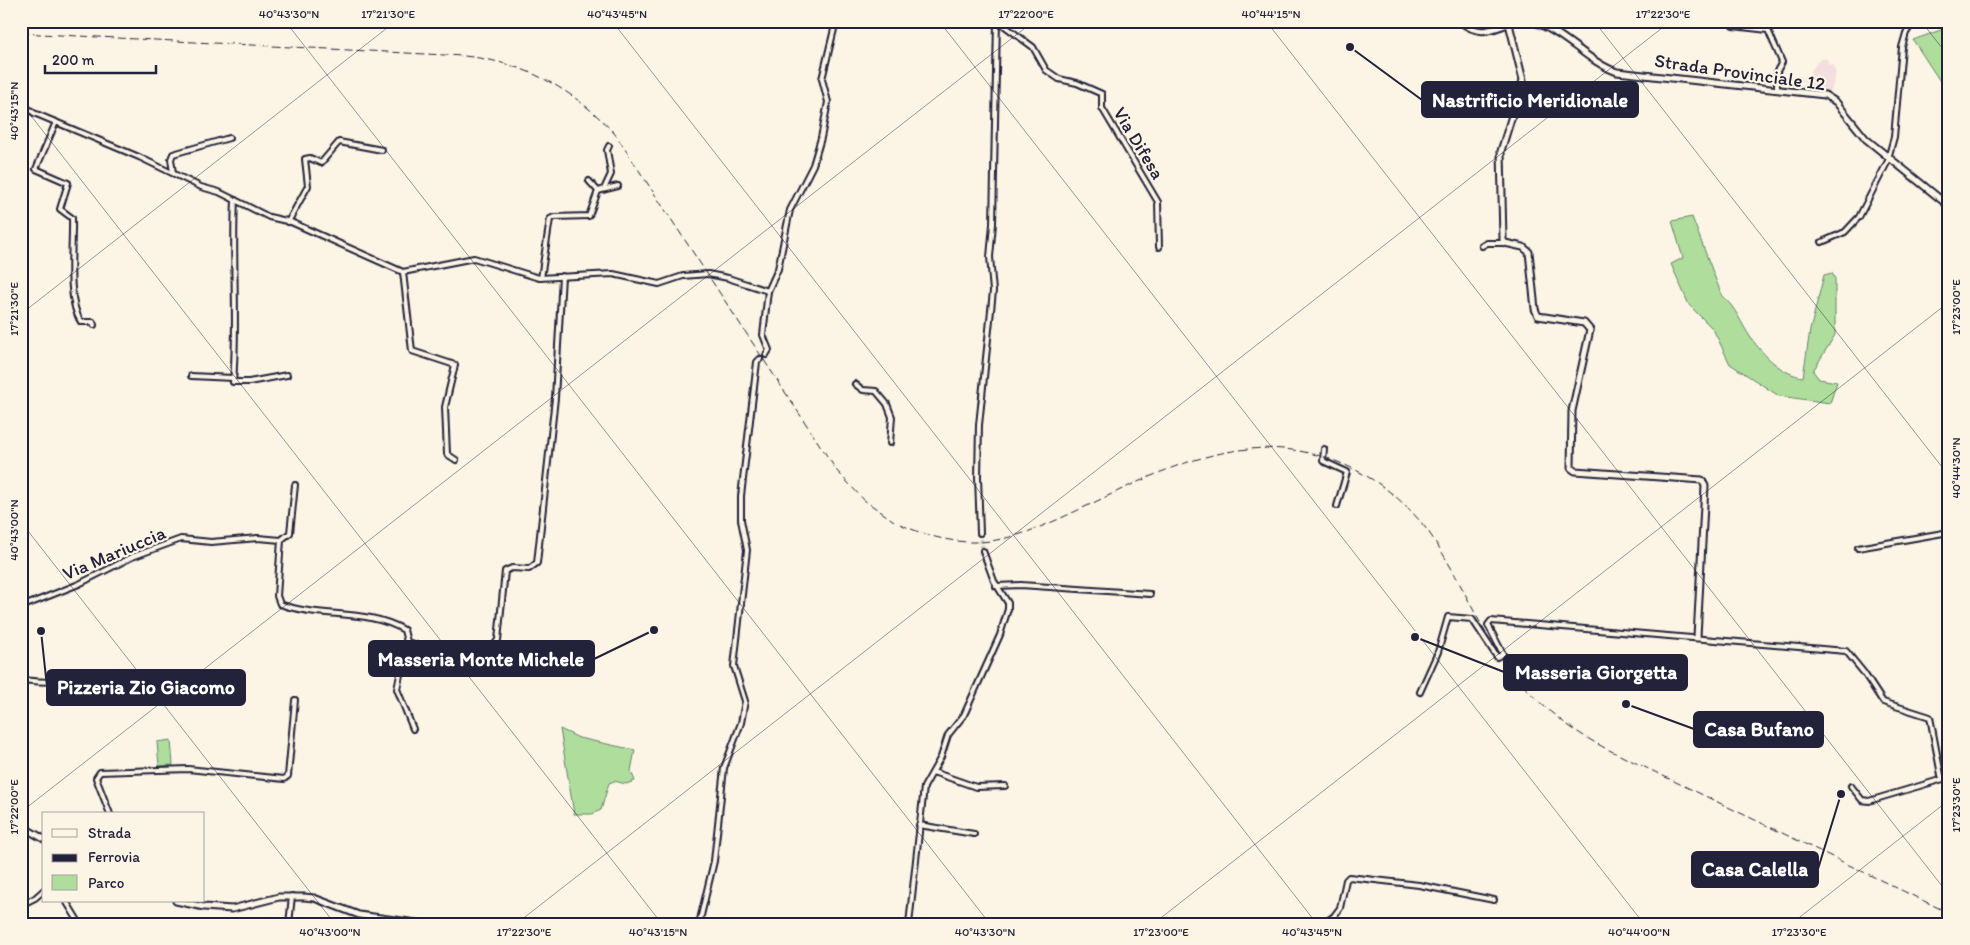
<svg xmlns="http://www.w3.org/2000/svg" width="1970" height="945" viewBox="0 0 1970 945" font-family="Itim,sans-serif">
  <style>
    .built { fill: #f3dfde }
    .green { fill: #aedd9c; stroke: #68806c }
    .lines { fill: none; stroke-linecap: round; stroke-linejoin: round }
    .street-tunnel { stroke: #d0cbc3; stroke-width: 4; stroke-dasharray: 4 2; stroke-linecap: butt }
    .street-casing { stroke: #22223b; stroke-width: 8 }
    .secondary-casing { stroke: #22223b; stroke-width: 9 }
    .street { stroke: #fcf5e5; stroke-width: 4 }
    .secondary { stroke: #fcf5e5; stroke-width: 5 }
    .rail { stroke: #22223b; stroke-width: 1; stroke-dasharray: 8 4; stroke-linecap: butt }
    .ticks { fill: none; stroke: #22223b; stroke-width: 1; stroke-opacity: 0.45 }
    .labels { text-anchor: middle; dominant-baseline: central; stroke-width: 4.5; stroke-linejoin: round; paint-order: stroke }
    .street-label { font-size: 19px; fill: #22223b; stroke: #fcf5e5 }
    .leader { fill: none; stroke: #22223b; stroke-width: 2 }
    .callout-dot { fill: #22223b; stroke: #fcf5e5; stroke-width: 2 }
    .callout { fill: #22223b; stroke: #22223b; stroke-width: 2 }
    .callout-label { font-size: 20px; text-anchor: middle; font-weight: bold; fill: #fff }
    .neatline { fill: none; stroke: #22223b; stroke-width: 2 }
    .ticks-label { font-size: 12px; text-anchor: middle; fill: #22223b }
  </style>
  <rect width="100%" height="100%" fill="#fcf5e5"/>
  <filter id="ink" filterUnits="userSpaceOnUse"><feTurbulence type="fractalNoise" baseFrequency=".02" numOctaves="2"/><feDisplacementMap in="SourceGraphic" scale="10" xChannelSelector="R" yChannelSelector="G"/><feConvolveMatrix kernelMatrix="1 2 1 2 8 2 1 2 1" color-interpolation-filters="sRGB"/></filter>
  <g filter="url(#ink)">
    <path class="built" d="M 1820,58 L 1828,59 L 1828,65 L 1832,64 L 1836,73 L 1830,95 L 1817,90 L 1801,90 L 1805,82 L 1802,80 L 1804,76 L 1808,75 Z"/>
    <g class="green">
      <path d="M 1949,27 L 1949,95 L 1913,40 Z"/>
      <path d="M 1692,217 L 1722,296 C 1736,307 1741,324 1751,338 C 1763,355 1783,375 1803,377 L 1810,330 L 1824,275 L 1832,273 L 1835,279 L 1835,335 L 1813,371 L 1819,379 L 1837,382 L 1830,403 L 1779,396 L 1730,364 L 1713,329 L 1689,305 L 1671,264 L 1683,258 L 1672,221 Z"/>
      <path d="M 560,729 L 579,738 L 635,750 L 631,771 L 635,781 L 626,784 L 614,781 L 609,783 L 601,810 L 592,814 L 574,814 Z"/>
      <path d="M 171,740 L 173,765 L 159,766 L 157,742 Z"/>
    </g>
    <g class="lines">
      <path class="street-tunnel" d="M 980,533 L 983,551"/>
      <defs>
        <g id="street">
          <path d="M 998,21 L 1033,47 L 1046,70 L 1059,79 L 1077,83 L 1102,94 L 1102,108 L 1158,202 L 1159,247"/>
          <path d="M 1733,26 L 1768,30 L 1782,62 L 1777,71 L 1777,89"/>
          <path d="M 21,103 L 34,113 L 139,157 L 201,187 L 219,192 L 269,217 L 291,222 L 403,272 L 474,258 L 539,278 L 613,274 L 659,284 L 683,276 L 708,274 L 728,278 L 768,291"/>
          <path d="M 56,122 L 36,169 L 68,183 L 60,209 L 72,218 C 73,246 66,299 81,322 L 93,322 L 94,325"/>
          <path d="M 1889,155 L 1894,137 L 1902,47 L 1906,33 L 1914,21"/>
          <path d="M 173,173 L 171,159 L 173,154 L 229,138"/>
          <path d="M 589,181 L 598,191 L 618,186"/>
          <path d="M 604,189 L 611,174 L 607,150 L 609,146"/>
          <path d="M 235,200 C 232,261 238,322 233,382 L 249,382 L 287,375"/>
          <path d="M 288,222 L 308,186 L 305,159 L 310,158 L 321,163 L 339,142 L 382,150"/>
          <path d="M 1822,242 L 1845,232 L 1859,217 L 1890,157"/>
          <path d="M 1482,246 L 1487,243 L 1504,243"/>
          <path d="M 403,272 L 412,351 L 455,365 L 445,407 L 447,454 L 456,460"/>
          <path d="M 541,278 L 550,219 L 554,217 L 589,216 L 598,191"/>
          <path d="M 766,355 L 769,350 L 763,335 L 768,291 L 778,269 L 790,210 L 813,165 L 821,138 L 828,102 L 822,79 L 836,21"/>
          <path d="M 191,376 L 233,378"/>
          <path d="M 855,384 L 863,390 L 876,391 L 887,404 L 892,417 L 890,443"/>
          <path d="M 1324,449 L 1323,461 L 1347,472 L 1337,506"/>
          <path d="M 980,533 L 978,477 L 979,425 L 993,291 L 990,257 L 993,224 L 997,21"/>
          <path d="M 281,540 L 277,596 L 280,604 C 320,619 367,608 404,630 L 407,642 L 474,660 L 483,659 L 498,640 L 505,571 L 512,568 L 529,569 L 537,563 L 555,398 L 562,276"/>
          <path d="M 281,540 L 290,533 L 295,485"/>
          <path d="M 1858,548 L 1949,532"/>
          <path d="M 996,586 L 1021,585 L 1150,594"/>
          <path d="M 21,607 L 79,584 L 132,557 L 181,539 L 211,542 L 258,538 L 281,540"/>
          <path d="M 407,642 L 397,689 L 413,729"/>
          <path d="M 21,680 C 50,683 86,684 114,672"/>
          <path d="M 1420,692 L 1438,652 L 1448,617 L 1472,619 L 1497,657 L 1503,654 L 1488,625 L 1491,621 L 1846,651 L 1864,673 L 1883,702 L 1930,717 L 1941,775 L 1943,779 L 1949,781"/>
          <path d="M 933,772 L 976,787 L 1005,786"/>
          <path d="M 1851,786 L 1862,800 L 1869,801 L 1943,779"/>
          <path d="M 110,814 L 96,778 L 100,772 L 188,769 L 284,779 L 288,776 L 295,700"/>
          <path d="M 919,825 L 974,834"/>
          <path d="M 66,901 L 80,924"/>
          <path d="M 21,905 L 35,898 L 44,890"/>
          <path d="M 289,924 L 292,896"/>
          <path d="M 699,924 L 714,861 L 724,768 L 741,723 L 745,701 L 734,666 L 747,550 L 741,520 L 741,496 L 757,362 L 760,359"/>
          <path d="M 909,924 L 924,787 L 941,757 L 948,735 L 964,715 L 1000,635 L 1008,609 L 1008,603 L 994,581 L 983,551"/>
          <path d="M 1323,924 L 1334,916 L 1340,908 L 1346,880 L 1349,877 L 1419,885 L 1494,900"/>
        </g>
        <g id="secondary">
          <path d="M 1459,21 C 1483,39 1492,28 1517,21"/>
          <path d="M 1530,21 C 1563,30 1586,61 1617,72 L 1825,95 L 1836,102 L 1866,139 L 1949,206"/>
          <path d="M 1509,24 L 1523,80 L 1501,151 L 1503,240 L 1505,243 L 1523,247 L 1529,252 L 1535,309 L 1538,316 L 1584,323 L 1590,330 L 1572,411 L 1571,468 L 1575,471 L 1702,480 L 1705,486 L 1697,637"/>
          <path d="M 21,826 L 44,839"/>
          <path d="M 176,901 L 204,907 L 232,909 L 279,897 L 304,897 L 314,898 L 359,915 L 424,924"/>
        </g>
      </defs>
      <use href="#street" class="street-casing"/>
      <use href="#secondary" class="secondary-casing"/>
      <use href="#street" class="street"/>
      <use href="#secondary" class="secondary"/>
      <g class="rail">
        <path d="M 21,33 L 464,56 C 524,62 574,89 615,134 L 837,471 L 864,500 L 894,521"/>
        <path d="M 900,524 C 925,536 952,543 980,542 C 1013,540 1044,526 1074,512 C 1151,476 1229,431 1317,455 C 1365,468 1409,500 1436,543 C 1460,579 1476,620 1500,656 C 1527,696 1564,727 1607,749 L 1949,913"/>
      </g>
    </g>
  </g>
  <path class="ticks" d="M 285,21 L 990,924M 612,21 L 1317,924M 939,21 L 1644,924M 1266,21 L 1949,895M 1594,21 L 1949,476M 1921,21 L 1949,57M 21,103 L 662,924M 21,314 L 396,21M 21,522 L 335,924M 21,812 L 1034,21M 516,924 L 1671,21M 1153,924 L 1949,302M 1791,924 L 1949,800"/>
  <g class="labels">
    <g class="street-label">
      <text transform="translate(1740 72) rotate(8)">Strada Provinciale 12</text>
      <text transform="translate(1139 143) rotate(59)">Via Difesa</text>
      <text transform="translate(114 553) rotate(-23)">Via Mariuccia</text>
    </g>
  </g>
  <path class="leader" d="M1350 47L1422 100M654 630L594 659M1415 637L1504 672M41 631L47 687M1626 704L1694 729M1841 794L1818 869"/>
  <g class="callout-dot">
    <circle cx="1350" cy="47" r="5"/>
    <circle cx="654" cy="630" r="5"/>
    <circle cx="1415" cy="637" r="5"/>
    <circle cx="41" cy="631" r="5"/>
    <circle cx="1626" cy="704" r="5"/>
    <circle cx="1841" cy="794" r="5"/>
  </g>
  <g class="callout">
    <rect x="1422" y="82" width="216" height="35" rx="5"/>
    <rect x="369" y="641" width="225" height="35" rx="5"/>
    <rect x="1504" y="655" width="183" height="35" rx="5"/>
    <rect x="47" y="670" width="198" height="35" rx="5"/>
    <rect x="1694" y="712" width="129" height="35" rx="5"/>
    <rect x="1692" y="852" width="126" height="35" rx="5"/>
  </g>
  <g class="callout-label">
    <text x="1530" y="107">Nastrificio Meridionale</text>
    <text x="481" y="666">Masseria Monte Michele</text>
    <text x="1596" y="679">Masseria Giorgetta</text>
    <text x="146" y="694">Pizzeria Zio Giacomo</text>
    <text x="1759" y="736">Casa Bufano</text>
    <text x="1755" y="876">Casa Calella</text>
  </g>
  <rect width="1970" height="945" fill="none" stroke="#fcf5e5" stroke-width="55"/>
  <rect x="42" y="812" width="162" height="90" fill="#fcf5e5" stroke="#a5a1a1"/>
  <rect x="52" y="829" width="25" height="8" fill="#fcf5e5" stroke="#a5a1a1"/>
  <text x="88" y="838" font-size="15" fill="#22223b">Strada</text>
  <rect x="52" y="854" width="25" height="8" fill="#22223b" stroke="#a5a1a1"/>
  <text x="88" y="862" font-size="15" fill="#22223b">Ferrovia</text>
  <rect x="52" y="875" width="25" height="15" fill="#aedd9c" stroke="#a5a1a1"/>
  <text x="88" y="888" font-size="15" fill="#22223b">Parco</text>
  <path d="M45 65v8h111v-8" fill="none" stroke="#22223b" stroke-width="2.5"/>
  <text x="52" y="65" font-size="15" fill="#22223b" stroke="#fcf5e5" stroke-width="4" paint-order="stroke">200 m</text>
  <rect x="28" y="28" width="1914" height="890" class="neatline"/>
  <g class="ticks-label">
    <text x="289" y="18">40°43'30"N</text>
    <text x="388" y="18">17°21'30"E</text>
    <text x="617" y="18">40°43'45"N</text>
    <text x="1026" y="18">17°22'00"E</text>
    <text x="1271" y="18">40°44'15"N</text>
    <text x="1663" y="18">17°22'30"E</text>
    <text transform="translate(14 111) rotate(-90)" y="4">40°43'15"N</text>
    <text transform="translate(1956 307) rotate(-90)" y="4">17°23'00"E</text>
    <text transform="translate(14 309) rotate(-90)" y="4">17°21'30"E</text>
    <text transform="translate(1956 468) rotate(-90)" y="4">40°44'30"N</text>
    <text transform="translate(14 530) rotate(-90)" y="4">40°43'00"N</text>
    <text transform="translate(1956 805) rotate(-90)" y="4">17°23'30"E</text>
    <text transform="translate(14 807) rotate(-90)" y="4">17°22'00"E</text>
    <text x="330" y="936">40°43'00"N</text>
    <text x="524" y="936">17°22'30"E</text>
    <text x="658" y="936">40°43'15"N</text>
    <text x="985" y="936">40°43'30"N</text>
    <text x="1161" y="936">17°23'00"E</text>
    <text x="1312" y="936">40°43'45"N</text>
    <text x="1639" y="936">40°44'00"N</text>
    <text x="1799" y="936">17°23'30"E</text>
  </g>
</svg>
